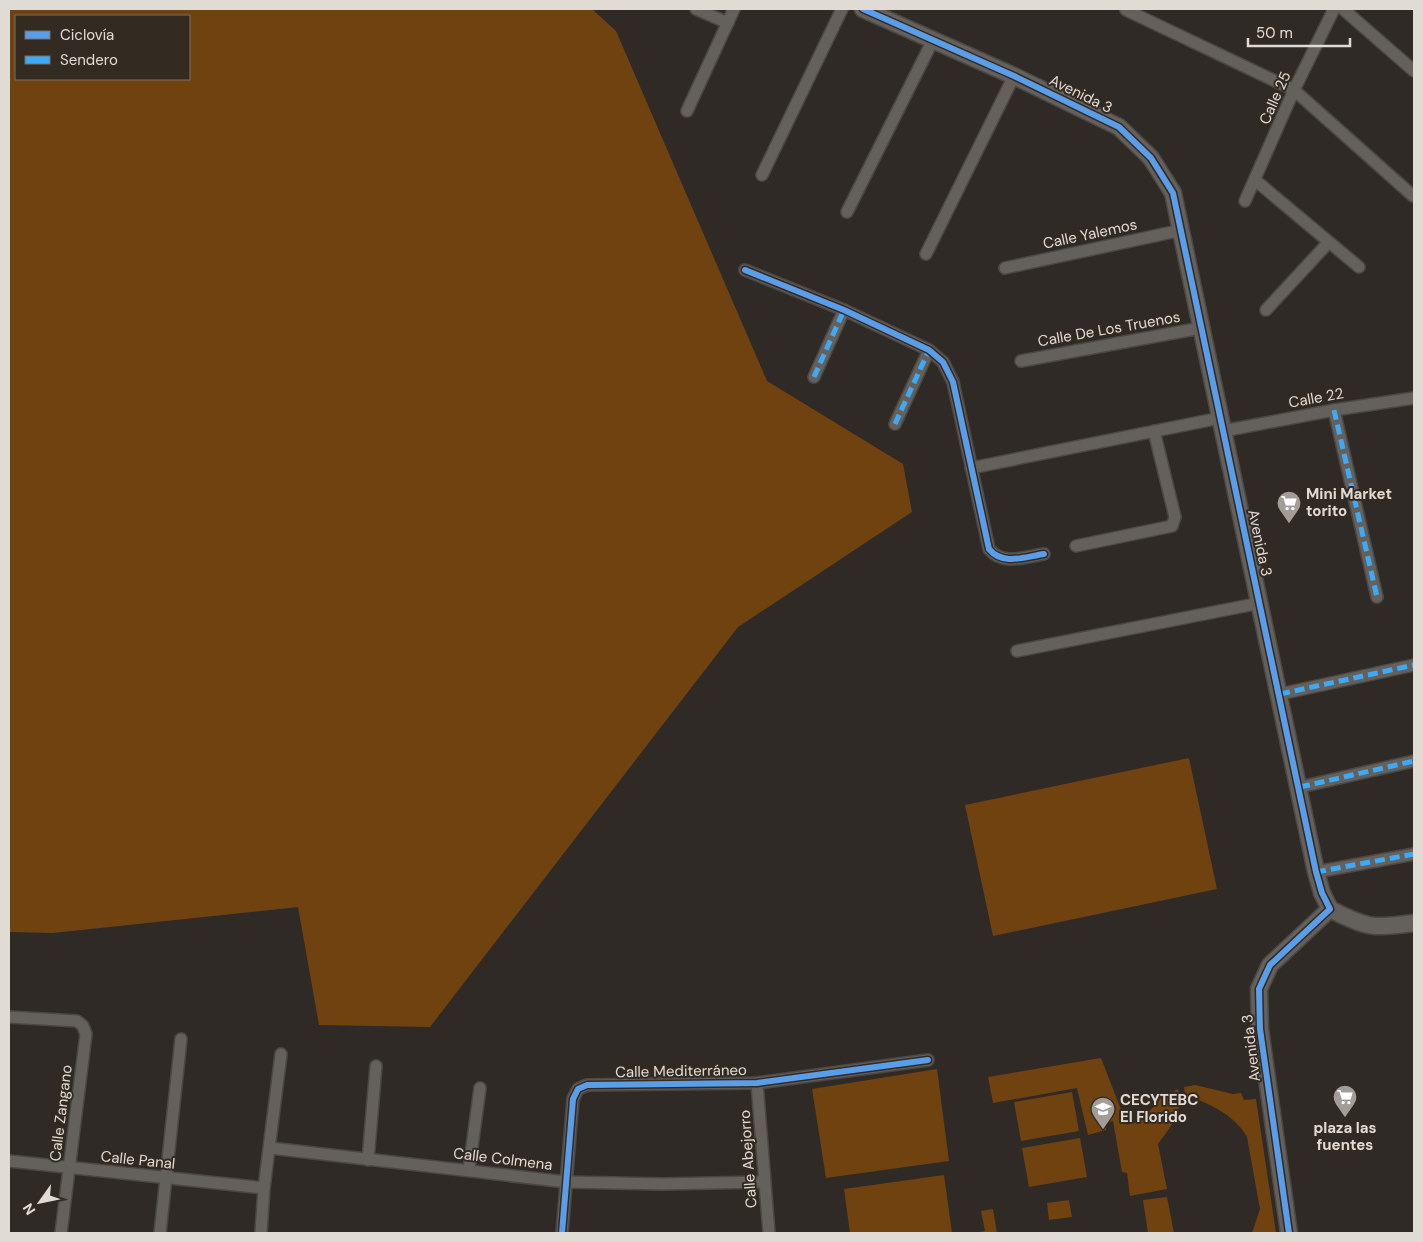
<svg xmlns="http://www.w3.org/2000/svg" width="1423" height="1242" viewBox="0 0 1423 1242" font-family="'DM Sans',sans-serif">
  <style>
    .green { fill: #6f4210; fill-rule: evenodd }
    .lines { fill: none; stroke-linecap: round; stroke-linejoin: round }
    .street-casing { stroke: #4b4743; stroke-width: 14 }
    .secondary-casing { stroke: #4b4743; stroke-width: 19 }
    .street { stroke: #64605c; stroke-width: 11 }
    .secondary { stroke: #64605c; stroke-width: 16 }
    .quiet { stroke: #3fa9f5; stroke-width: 5; stroke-dasharray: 10 5; stroke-linecap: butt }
    .cycleway-casing { stroke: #332a22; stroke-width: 9 }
    .cycleway { stroke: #5a9eea; stroke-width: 6 }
    .labels { text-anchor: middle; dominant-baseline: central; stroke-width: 4; stroke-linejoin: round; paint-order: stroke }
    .street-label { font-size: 15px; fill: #e1dbd6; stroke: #332a22 }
    .poi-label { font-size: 15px; font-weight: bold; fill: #e1dbd6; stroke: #332a22; text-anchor: start }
  </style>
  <rect width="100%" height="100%" fill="#2f2a26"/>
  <g class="green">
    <path d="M 9,9 L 592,9 L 616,31 L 767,381 L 903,464 L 912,512 L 738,627 L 430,1027 L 319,1025 L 298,907 L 53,933 L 9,932 ZM 189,16 L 189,79 L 16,79 L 16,16 Z"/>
    <path d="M 1189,758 L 1217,889 L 993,936 L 965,805 Z"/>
    <path d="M 1101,1058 L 1127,1125 L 1141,1121 L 1160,1099 L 1178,1089 C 1184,1112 1171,1126 1158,1144 L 1167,1189 L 1130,1196 L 1127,1173 L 1122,1172 L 1113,1121 L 1106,1123 L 1106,1130 L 1088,1135 L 1077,1088 L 993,1103 L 988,1077 Z"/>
    <path d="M 937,1069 L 949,1161 L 826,1178 L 812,1089 Z"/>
    <path d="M 1195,1085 L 1233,1094 L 1241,1093 L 1244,1100 L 1256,1099 L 1276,1233 L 1252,1233 L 1260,1209 L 1247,1137 C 1236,1117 1213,1105 1193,1098 L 1186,1101 L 1184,1087 Z"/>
    <path d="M 1072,1092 L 1079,1131 L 1021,1141 L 1014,1102 Z"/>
    <path d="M 1080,1138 L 1087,1177 L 1029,1187 L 1022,1148 Z"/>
    <path d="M 944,1175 L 952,1233 L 850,1233 L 844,1189 Z"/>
    <path d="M 1167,1197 L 1174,1233 L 1148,1233 L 1143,1200 Z"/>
    <path d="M 1069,1200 L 1072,1217 L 1049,1220 L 1047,1203 Z"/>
    <path d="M 993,1209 L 997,1233 L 972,1233 L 985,1231 L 981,1211 Z"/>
  </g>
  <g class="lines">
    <defs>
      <g id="street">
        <path d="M 696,9 L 728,23"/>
        <path d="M 1343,9 L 1414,71"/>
        <path d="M 1126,10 L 1294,90 L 1413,196"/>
        <path d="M 687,111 L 734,9"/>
        <path d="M 762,175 L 842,9"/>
        <path d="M 1255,180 L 1359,267"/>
        <path d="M 1245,201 L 1294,90 L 1334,9"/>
        <path d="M 847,212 L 933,40"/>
        <path d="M 926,254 L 1014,76"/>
        <path d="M 1005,268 L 1182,230"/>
        <path d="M 745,270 L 844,310 L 929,350 L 943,362 L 953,382 L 989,549 C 1003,566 1024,557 1044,554"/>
        <path d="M 1266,310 L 1328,243"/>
        <path d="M 1021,361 L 1201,328"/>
        <path d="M 814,377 L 844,310"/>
        <path d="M 1334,410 L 1377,597"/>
        <path d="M 895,424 L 929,350"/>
        <path d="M 1223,431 L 1334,410 L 1414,398"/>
        <path d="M 971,468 L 1220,418"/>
        <path d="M 1076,546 L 1172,526 L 1175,517 L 1154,431"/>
        <path d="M 1017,651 L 1260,603"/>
        <path d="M 1280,694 L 1414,665"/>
        <path d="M 1300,787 L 1414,761"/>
        <path d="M 1316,872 L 1414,854"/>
        <path d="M 9,1017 L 77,1021 L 83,1026 L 86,1034 L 61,1233"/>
        <path d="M 757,1083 L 769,1233"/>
        <path d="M 270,1148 L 566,1182 L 662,1184 L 764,1182"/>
        <path d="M 368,1160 L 376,1066"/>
        <path d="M 9,1161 L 264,1188"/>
        <path d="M 469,1169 L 480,1088"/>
        <path d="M 160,1233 L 181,1039"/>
        <path d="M 261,1233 L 264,1188 L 281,1054"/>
        <path d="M 562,1233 L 573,1099 L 578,1089 L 587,1085 L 757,1083 L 928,1060"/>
      </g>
      <g id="secondary">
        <path d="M 863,9 L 1014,76 L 1119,127 L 1151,158 L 1173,193 L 1316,872 L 1322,893 L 1330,909"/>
        <path d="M 1330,909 C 1368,929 1373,928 1414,923"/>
        <path d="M 1289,1233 L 1260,1029 L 1259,989 L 1270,965 L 1330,909"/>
      </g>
    </defs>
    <use href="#street" class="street-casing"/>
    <use href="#secondary" class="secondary-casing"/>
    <use href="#street" class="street"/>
    <use href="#secondary" class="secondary"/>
    <g class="quiet">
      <path d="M 814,377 L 844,310"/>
      <path d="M 1334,410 L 1377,597"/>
      <path d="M 895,424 L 929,350"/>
      <path d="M 1280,694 L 1414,665"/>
      <path d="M 1300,787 L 1414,761"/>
      <path d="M 1316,872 L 1414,854"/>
    </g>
    <defs>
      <g id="cycleway">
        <path d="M 863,9 L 1014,76 L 1119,127 L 1151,158 L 1173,193 L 1316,872 L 1322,893 L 1330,909 L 1270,965 L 1259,989 L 1260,1029 L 1289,1233"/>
        <path d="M 745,270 L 844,310 L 929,350 L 943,362 L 953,382 L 989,549 C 1003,566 1024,557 1044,554"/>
        <path d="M 562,1233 L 573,1099 L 578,1089 L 587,1085 L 757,1083 L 928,1060"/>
      </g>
    </defs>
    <use href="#cycleway" class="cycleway-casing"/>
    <use href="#cycleway" class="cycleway"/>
  </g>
  <defs>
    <symbol id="supermarket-pin" viewBox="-11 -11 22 30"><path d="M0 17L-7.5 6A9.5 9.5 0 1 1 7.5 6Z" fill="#a39d98" stroke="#332a22"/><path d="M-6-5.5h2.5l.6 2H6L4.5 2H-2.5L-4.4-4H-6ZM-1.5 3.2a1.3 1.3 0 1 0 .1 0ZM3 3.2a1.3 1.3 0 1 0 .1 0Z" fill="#fff"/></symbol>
    <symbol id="school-pin" viewBox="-11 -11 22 30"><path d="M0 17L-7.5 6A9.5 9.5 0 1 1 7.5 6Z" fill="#a39d98" stroke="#332a22"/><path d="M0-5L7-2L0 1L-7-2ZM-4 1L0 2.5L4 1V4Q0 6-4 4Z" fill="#fff"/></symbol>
  </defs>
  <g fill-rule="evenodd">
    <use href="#supermarket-pin" x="1275" y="489" width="28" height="38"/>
    <use href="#supermarket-pin" x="1331" y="1083" width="28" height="38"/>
    <use href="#school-pin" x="1089" y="1095" width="28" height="38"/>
  </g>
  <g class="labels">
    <g class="street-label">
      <text transform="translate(1081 94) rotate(26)">Avenida 3</text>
      <text transform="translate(1275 98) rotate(-66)">Calle 25</text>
      <text transform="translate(1090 234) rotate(-12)">Calle Yalemos</text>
      <text transform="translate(1109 329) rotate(-10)">Calle De Los Truenos</text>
      <text transform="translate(1316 398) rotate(-10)">Calle 22</text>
      <text transform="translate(1260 543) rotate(78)">Avenida 3</text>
      <text transform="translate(1251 1048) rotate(-97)">Avenida 3</text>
      <text transform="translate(681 1071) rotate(-1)">Calle Mediterráneo</text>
      <text transform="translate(61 1113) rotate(-83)">Calle Zangano</text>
      <text transform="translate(503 1159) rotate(7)">Calle Colmena</text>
      <text transform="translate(748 1159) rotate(-94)">Calle Abejorro</text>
      <text transform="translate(138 1160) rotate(6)">Calle Panal</text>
    </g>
    <g class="poi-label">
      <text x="1306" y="494">Mini Market<tspan x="1306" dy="17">torito</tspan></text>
      <text x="1120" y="1100">CECYTEBC<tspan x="1120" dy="17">El Florido</tspan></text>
      <text x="1345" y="1128" text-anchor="middle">plaza las<tspan x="1345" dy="17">fuentes</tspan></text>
    </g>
  </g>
  <rect width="1423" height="1242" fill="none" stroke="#e1dbd6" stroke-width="20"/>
  <rect x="15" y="15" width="175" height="65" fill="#332a22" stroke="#79716a"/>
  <rect x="25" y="31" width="25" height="8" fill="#5a9eea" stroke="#79716a"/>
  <text x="60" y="40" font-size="15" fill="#e1dbd6">Ciclovía</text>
  <rect x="25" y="56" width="25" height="8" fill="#3fa9f5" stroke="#79716a"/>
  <text x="60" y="65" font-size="15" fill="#e1dbd6">Sendero</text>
  <g transform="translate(40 1202) rotate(237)" stroke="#332a22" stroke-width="4" paint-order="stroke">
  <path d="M0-4L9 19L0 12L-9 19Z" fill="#e1dbd6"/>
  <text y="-8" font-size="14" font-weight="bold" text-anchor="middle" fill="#e1dbd6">N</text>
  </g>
  <path d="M1248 38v8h102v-8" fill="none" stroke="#e1dbd6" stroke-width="2.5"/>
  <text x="1256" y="38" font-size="15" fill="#e1dbd6" stroke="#332a22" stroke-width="4" paint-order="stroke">50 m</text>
</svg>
